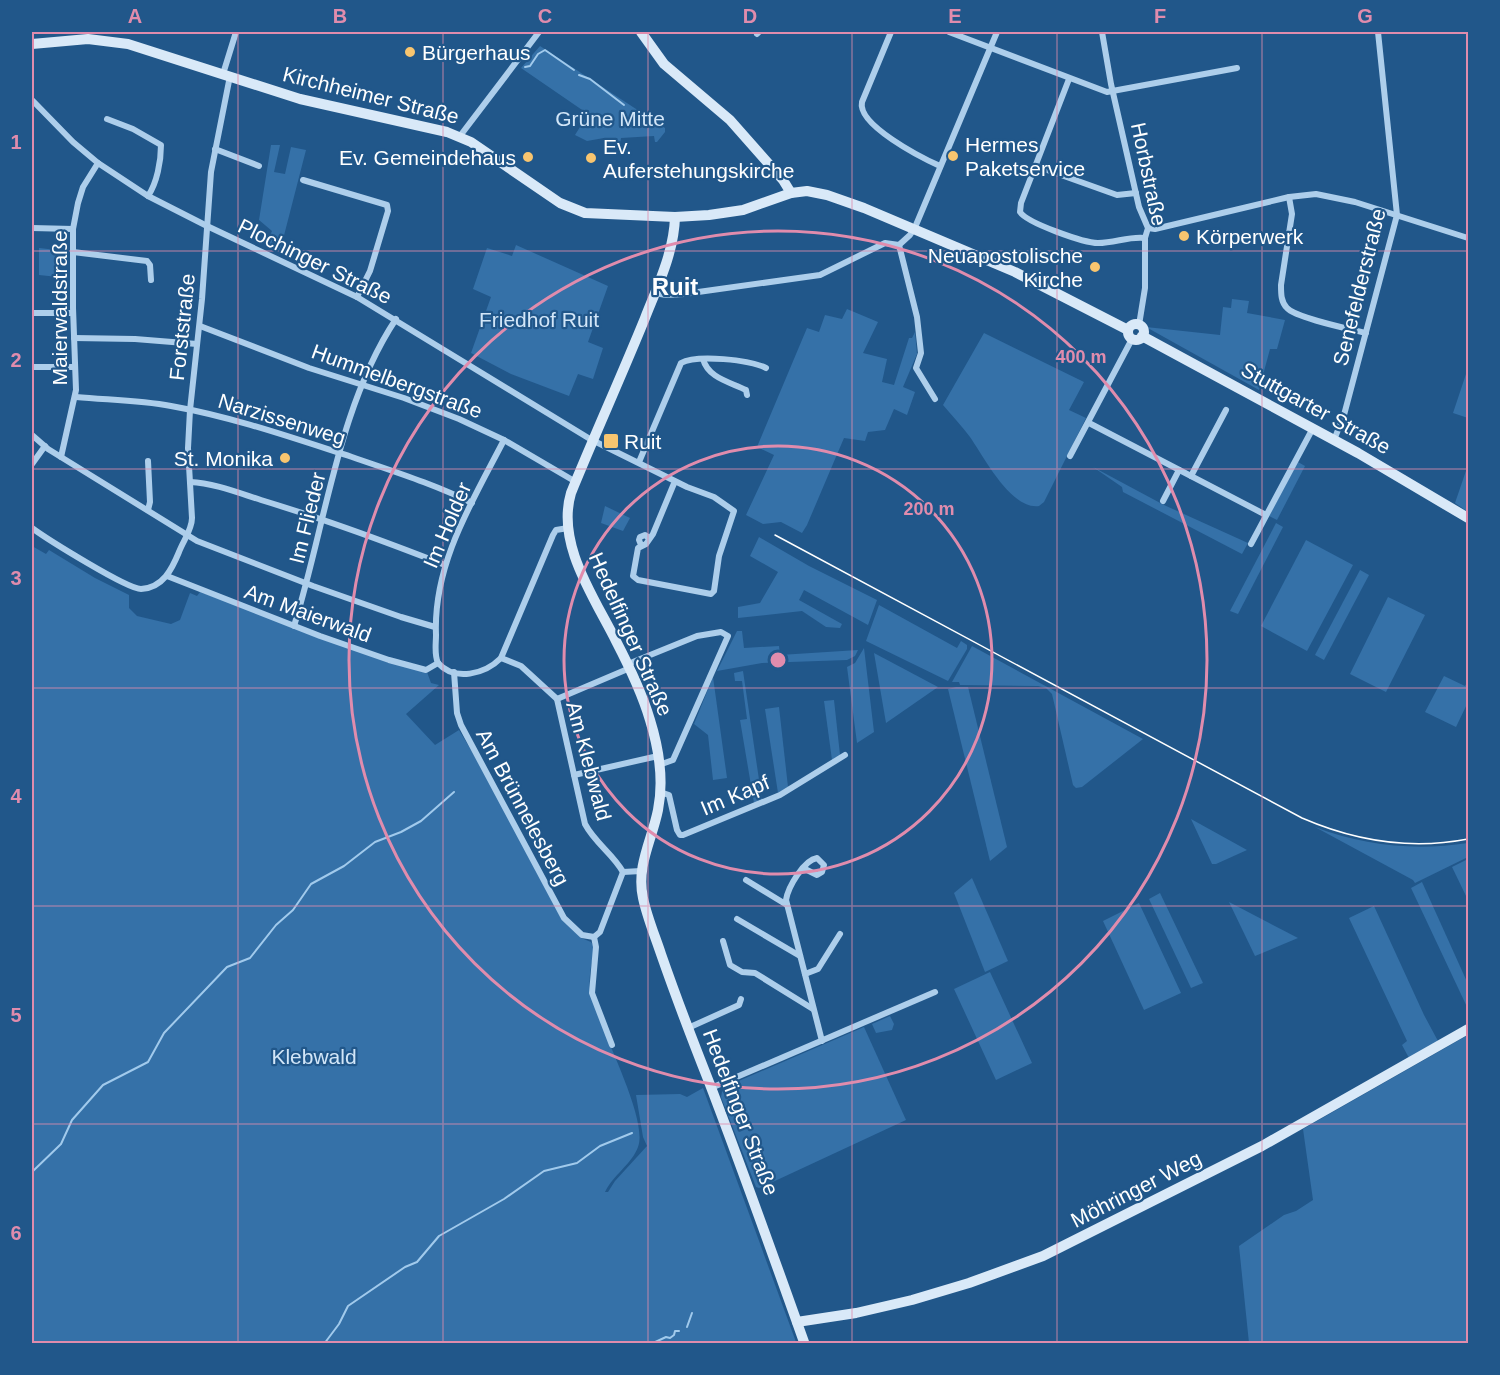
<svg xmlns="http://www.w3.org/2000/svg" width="1500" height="1375" viewBox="0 0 1500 1375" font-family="Arial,sans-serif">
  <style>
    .green { fill: #3571a8 }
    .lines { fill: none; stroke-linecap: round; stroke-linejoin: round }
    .stream { stroke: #a1caec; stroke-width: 2 }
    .street { stroke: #adceeb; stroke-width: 6 }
    .secondary { stroke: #d9e9f8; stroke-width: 10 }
    .tram { stroke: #fff; stroke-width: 1.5 }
    .grid { fill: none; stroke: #e08cad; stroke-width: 1.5; stroke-opacity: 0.55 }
    .ring { fill: none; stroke: #e08cad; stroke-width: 3 }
    .poi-dot { fill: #f8c56f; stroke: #21578a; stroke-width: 2 }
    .labels { text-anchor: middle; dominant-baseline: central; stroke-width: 4.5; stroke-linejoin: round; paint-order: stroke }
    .poi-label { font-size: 21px; fill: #fff; stroke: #21578a; text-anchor: start }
    .street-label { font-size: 21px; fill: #fff; stroke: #21578a }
    .park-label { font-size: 21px; fill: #d2e6f8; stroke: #21578a }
    .quarter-label { font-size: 24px; font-weight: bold; fill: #fff; stroke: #21578a }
    .centre { fill: #e08cad; stroke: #21578a; stroke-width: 3 }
    .ring-label { font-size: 18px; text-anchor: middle; font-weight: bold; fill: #e08cad; stroke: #21578a; stroke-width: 4.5; stroke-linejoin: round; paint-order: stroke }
    .neatline { fill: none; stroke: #e08cad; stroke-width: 2 }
    .grid-label { font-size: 20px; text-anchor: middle; font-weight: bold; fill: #e08cad }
  </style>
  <rect width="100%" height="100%" fill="#21578a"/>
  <g class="green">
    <path d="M 540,46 L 665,128 L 665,132 L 657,142 L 655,142 L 654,136 L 621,138 L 620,144 L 604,138 L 587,141 L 575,135 L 588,114 L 521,68 Z"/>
    <path d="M 271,145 L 280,145 L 274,172 L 285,174 L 291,147 L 306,150 L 280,251 L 266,244 L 272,231 L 259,220 Z"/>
    <path d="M 516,245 L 608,286 L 588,342 L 603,348 L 593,379 L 578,374 L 569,396 L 511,374 L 471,353 L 491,297 L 473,289 L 487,248 L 512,256 Z"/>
    <path d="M 39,248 L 57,250 L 56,265 L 59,266 L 58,277 L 39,275 Z"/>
    <path d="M 1232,299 L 1249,301 L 1247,313 L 1285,320 L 1277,349 L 1270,349 L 1259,390 L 1146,327 L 1220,335 L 1223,307 L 1231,308 Z"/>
    <path d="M 847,309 L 878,322 L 863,353 L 887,359 L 882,382 L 894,385 L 909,338 L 912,338 L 915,332 L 917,354 L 903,387 L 915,392 L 907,415 L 894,409 L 885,430 L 868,432 L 865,441 L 844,438 L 807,525 L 802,533 L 781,522 L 763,524 L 746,515 L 774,455 L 757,447 L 807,328 L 819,332 L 825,315 L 842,319 Z"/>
    <path d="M 984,333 L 1084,382 L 1069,410 L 1086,418 L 1044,502 L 1039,506 C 1011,510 984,457 970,437 C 962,426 952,416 943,405 Z"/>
    <path d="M 1468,368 L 1468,418 L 1453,413 Z"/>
    <path d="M 1298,462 L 1305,466 L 1277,520 L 1269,516 Z"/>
    <path d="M 1468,465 L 1468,512 L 1455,503 Z"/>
    <path d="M 1093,467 L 1164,505 L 1248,543 L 1242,554 L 1123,492 L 1122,487 Z"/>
    <path d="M 605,506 L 630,518 L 623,531 L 601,523 Z"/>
    <path d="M 1276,523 L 1283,527 L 1238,614 L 1230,611 Z"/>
    <path d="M 759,537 L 809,566 L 877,600 L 868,625 L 804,590 L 799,600 L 842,624 L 840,628 L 826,627 L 802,611 L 738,618 L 738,607 L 760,603 L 778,572 L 750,556 Z"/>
    <path d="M 1306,540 L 1353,565 L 1307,651 L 1261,626 Z"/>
    <path d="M 32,546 L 46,554 L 49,550 L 95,578 L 129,595 L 129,608 L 137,616 L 171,624 L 180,620 L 190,593 L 197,596 L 200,592 L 427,672 L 431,683 L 439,685 L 406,714 L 435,745 L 459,730 L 480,765 L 562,920 L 581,938 L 591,942 L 594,946 C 593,961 587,978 591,993 C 598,1027 649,1118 638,1147 C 632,1164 613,1175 605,1192 L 608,1192 L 615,1181 L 647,1146 L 643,1137 L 636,1095 L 680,1094 L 687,1097 L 703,1088 L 796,1342 L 32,1343 Z"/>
    <path d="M 1360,570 L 1369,575 L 1324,660 L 1315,655 Z"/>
    <path d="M 1388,597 L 1425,615 L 1386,692 L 1350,674 Z"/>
    <path d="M 879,605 L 957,648 L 961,641 L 967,645 L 967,649 L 948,681 L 866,641 Z"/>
    <path d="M 737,631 L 742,631 L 744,648 L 779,646 L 780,655 L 858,650 L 855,656 L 847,660 L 762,663 L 717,671 Z"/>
    <path d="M 972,646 L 1143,739 L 1082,787 L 1076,788 L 1073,785 L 1052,694 L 1046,688 L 1038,686 L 960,685 L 959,682 L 952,682 Z"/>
    <path d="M 864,648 L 874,732 L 857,743 L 847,667 L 855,663 Z"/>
    <path d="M 874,653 L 938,687 L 886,723 Z"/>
    <path d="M 743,671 L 762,800 L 754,803 L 740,720 L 747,719 L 742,681 L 735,681 L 734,673 Z"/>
    <path d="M 1444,676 L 1465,686 L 1468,681 L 1468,702 L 1456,727 L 1425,712 Z"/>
    <path d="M 713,677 L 727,778 L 713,780 L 708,735 L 694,724 Z"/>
    <path d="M 956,687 L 968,687 L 1007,847 L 990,861 L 948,689 Z"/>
    <path d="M 834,700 L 840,755 L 832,760 L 824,701 Z"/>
    <path d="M 779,707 L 788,787 L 778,793 L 765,709 Z"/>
    <path d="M 1191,819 L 1247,850 L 1216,864 L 1212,864 Z"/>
    <path d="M 1315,827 C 1365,846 1416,851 1468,843 L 1468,857 L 1415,883 L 1413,880 Z"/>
    <path d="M 1468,859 L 1468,900 L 1452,867 Z"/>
    <path d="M 972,878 L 1008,961 L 985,972 L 954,893 Z"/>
    <path d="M 1422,882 L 1468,984 L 1468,1009 L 1411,888 Z"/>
    <path d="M 1160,893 L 1203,983 L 1191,988 L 1149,899 Z"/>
    <path d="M 1229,902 L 1298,938 L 1255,956 Z"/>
    <path d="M 1139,903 L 1181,993 L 1144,1010 L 1103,921 Z"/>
    <path d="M 1374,906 L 1424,1015 L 1438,1041 L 1409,1058 L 1402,1045 L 1407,1041 L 1349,918 Z"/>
    <path d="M 990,972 L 1032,1063 L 996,1080 L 954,989 Z"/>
    <path d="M 890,1016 L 894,1024 L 892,1030 L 876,1033 L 872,1024 Z"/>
    <path d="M 864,1027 L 906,1120 L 777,1180 L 759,1188 L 756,1187 L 721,1097 L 722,1092 L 727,1086 Z"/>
    <path d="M 1468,1035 L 1468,1343 L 1249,1343 L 1239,1246 L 1284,1215 L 1296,1211 L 1313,1200 L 1303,1129 Z"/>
  </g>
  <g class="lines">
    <g class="stream">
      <path d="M 525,67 L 530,66 L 538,54 L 545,50 L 574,70"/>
      <path d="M 579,75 L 590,79 L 624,105"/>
      <path d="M 632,112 L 643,116"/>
      <path d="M 32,1172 L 61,1144 L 72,1120 L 103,1085 L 148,1062 L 164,1033 L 227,967 L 250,958 L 276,925 L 293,910 L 311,884 L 344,866 L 375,842 L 401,832 L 421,821 L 454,792"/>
      <path d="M 687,1327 L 692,1313"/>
      <path d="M 324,1344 L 339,1324 L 348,1306 L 405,1267 L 417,1262 L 439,1236 L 504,1199 L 544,1171 L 577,1163 L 600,1146 L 632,1133"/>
      <path d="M 651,1344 L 666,1337 L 670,1338 L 674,1335 L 675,1331 L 679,1331"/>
    </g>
    <g class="street">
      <path d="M 891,32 L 862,102 C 857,125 922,158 940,166"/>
      <path d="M 949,32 L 1107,92 L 1237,68"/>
      <path d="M 1102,32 L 1111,84 L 1139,207 L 1148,228 L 1145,238 L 1145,288 L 1139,325"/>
      <path d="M 757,34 L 759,32"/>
      <path d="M 223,74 L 236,32"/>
      <path d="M 1069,79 L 1021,203 L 1020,212 C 1027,223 1084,243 1098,243 C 1115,243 1129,236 1145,238"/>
      <path d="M 32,100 L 73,142 L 98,163 L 148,196 L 207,226 L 357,297 L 590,439 L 687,487 L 714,497 L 734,511 L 719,556 L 714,591 L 711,594 L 638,580 L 633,576 L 638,548 L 646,544 L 653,534 L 675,481"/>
      <path d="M 107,119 L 133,129 L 161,145 C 161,161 157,183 148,196"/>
      <path d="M 460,136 L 539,32"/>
      <path d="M 215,149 L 259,166"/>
      <path d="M 1036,166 L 1117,195 L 1136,193"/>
      <path d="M 303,180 L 387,205 L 388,211 L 370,271 L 357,297"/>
      <path d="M 1289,197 L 1292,214 L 1281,285 C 1281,294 1281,302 1287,308 C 1296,318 1350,329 1366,333"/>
      <path d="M 32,228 L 73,229"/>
      <path d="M 1148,228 L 1155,229 L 1289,197 L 1316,194 L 1355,202 L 1468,238"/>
      <path d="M 899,245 L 910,235 L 916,225 L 997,32"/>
      <path d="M 899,245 L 917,317 L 921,353 L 916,368 L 935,399"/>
      <path d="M 73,252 L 147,261 L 150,265 L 151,280"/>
      <path d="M 655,293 L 666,295 L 684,294 L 820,275 L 885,243 L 899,245"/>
      <path d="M 32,313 L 73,313"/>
      <path d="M 200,326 L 309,368 L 404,398 L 459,419 L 504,440 L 576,482"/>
      <path d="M 74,338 L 135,339 L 197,344"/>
      <path d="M 703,359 C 708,378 730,382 746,390 L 747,395"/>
      <path d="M 32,367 L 75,367"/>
      <path d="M 76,397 C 108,400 139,400 171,406 C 233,417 293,438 352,457 C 392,471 434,484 472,503"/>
      <path d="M 1089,423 L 1266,515"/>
      <path d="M 32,435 L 48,449 L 197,541 L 313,586 L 401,617 L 435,627"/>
      <path d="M 1334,440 L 1344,415 L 1397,215 L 1378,32"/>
      <path d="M 1070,456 L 1132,339"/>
      <path d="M 61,457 L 76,390 L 73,308 L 73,229 L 78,203 L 83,187 L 98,163"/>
      <path d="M 639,462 L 681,363 C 697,354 750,360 766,368"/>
      <path d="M 32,464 L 45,446"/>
      <path d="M 1191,476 L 1226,410"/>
      <path d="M 190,482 C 214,483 239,493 261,500 C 324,519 384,541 445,565"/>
      <path d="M 1163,501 L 1179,470"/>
      <path d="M 148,510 L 150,502 L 148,461"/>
      <path d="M 32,528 C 47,539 127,589 141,589 C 163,588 172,569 179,552 C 183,541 192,530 192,518 L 188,448 L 190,410 L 202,299 L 211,172 L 230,76"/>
      <path d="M 1251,544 L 1313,428"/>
      <path d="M 641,545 L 639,540 L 640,537 L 645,535 L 649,538"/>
      <path d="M 167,576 L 320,636 L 389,660 L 426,670 L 438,663"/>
      <path d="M 294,626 C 325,527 338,406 396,319"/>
      <path d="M 501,658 L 521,666 L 557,699 L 585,824 C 595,843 613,854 623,872 L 641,871"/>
      <path d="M 438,663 C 434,655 436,644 436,635 C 433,564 472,502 504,440"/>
      <path d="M 438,663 C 455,682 485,674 501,658 L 553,535 L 556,530 L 568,528"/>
      <path d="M 628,664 L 697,636 L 721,632 L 728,636 L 673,760 L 659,765"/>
      <path d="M 454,672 L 457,713 L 461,725 L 564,918 L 582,935 L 594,937"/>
      <path d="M 557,699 L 630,668"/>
      <path d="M 574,775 L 658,756"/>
      <path d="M 660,792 L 669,795 L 677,830 L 680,835 L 683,835 L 780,795 L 845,755"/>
      <path d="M 803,868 L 817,875 L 822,872 L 824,865 L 817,858 C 804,860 788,887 786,900 L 822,1041"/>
      <path d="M 746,880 L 787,905"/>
      <path d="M 737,919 L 800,956"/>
      <path d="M 594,937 L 596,947 L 592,993 L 612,1045"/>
      <path d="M 594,937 L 600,932 L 623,872"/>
      <path d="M 723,941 L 730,965 L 742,972 L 755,973 L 813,1009"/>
      <path d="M 805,974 L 818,969 L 840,934"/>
      <path d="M 688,1028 L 739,1005 L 741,999"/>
      <path d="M 711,1088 L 935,992"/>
    </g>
    <g class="secondary">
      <path d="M 641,32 L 664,64 L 730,120 L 783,180 L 791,193"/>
      <path d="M 32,44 L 88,39 L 128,44 L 300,99 L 447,132 L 471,142 L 560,203 L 585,213 L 675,217 L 709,215 L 743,210 L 791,193 L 807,191 L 827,195 L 864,208 L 1015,272 L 1128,330"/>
      <path d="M 675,217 C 674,252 658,285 645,318 C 621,377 595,434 571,493 C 556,544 594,597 616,641 C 629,666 642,693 650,720 C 659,749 664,780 658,810 C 652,840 636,866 643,898 C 647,917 655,936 661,954 C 676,997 692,1039 709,1082 C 742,1168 773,1255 804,1342"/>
      <circle cx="1136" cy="332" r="8"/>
      <path d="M 1142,336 L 1358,453 L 1468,518"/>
      <path d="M 797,1322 L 856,1313 L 912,1300 L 969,1283 L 1043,1256 L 1262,1146 L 1468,1029"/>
    </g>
    <path class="tram" d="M 775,535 L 1302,818 C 1355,841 1411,850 1468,839"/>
  </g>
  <path class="grid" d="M 238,32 L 238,1344M 443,32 L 443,1344M 648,32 L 648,1344M 852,32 L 852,1344M 1057,32 L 1057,1344M 1262,32 L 1262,1344M 32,251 L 1468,251M 32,469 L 1468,469M 32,688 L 1468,688M 32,906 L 1468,906M 32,1124 L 1468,1124"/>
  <g class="ring">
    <circle cx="778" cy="660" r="214"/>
    <circle cx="778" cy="660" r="429"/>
  </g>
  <g class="poi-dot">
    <circle cx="410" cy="52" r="6"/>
    <circle cx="953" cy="156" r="6"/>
    <circle cx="528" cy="157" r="6"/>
    <circle cx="591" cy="158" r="6"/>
    <circle cx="1184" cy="236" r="6"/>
    <circle cx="1095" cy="267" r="6"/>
    <rect x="603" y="433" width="16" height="16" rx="3"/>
    <circle cx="285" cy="458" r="6"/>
  </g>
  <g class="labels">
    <g class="poi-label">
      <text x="422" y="52">Bürgerhaus</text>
      <text x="965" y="144">Hermes<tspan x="965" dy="24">Paketservice</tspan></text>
      <text x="603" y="146">Ev.<tspan x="603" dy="24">Auferstehungskirche</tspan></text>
      <text x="516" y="157" text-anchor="end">Ev. Gemeindehaus</text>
      <text x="1196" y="236">Körperwerk</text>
      <text x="1083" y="255" text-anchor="end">Neuapostolische<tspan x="1083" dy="24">Kirche</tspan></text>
      <text x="624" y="441">Ruit</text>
      <text x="273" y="458" text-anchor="end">St. Monika</text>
    </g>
    <g class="street-label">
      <text transform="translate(371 95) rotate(14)">Kirchheimer Straße</text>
      <text transform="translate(1149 174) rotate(78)">Horbstraße</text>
      <text transform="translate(315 261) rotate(26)">Plochinger Straße</text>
      <text transform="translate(1359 287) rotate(-76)">Senefelderstraße</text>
      <text transform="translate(59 308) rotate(-90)">Maierwaldstraße</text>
      <text transform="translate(182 327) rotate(-84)">Forststraße</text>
      <text transform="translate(397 381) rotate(20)">Hummelbergstraße</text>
      <text transform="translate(1316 408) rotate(29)">Stuttgarter Straße</text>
      <text transform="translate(282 419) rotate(17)">Narzissenweg</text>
      <text transform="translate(307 518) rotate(-76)">Im Flieder</text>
      <text transform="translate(447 525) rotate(-67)">Im Holder</text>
      <text transform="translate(308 613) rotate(20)">Am Maierwald</text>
      <text transform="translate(631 634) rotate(66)">Hedelfinger Straße</text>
      <text transform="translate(589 761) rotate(75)">Am Klebwald</text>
      <text transform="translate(735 795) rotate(-23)">Im Kapf</text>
      <text transform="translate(523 807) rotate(62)">Am Brünnelesberg</text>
      <text transform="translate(741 1112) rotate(69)">Hedelfinger Straße</text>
      <text transform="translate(1136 1189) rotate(-27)">Möhringer Weg</text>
    </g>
    <g class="park-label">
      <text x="610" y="118">Grüne Mitte</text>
      <text x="539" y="319">Friedhof Ruit</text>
      <text x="314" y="1056">Klebwald</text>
    </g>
    <g class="quarter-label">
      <text x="675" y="286">Ruit</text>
    </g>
  </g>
  <circle cx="778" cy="660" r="9" class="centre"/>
  <g class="ring-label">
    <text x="1081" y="363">400 m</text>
    <text x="929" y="515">200 m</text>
  </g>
  <rect width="1500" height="1375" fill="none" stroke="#21578a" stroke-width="66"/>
  <rect x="33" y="33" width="1434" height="1309" class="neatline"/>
  <g class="grid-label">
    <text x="135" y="23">A</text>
    <text x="340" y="23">B</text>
    <text x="545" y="23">C</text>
    <text x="750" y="23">D</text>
    <text x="955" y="23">E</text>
    <text x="1160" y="23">F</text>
    <text x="1365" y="23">G</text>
    <text x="16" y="149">1</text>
    <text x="16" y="367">2</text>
    <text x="16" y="585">3</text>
    <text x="16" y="803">4</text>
    <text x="16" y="1022">5</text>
    <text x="16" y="1240">6</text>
  </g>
</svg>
